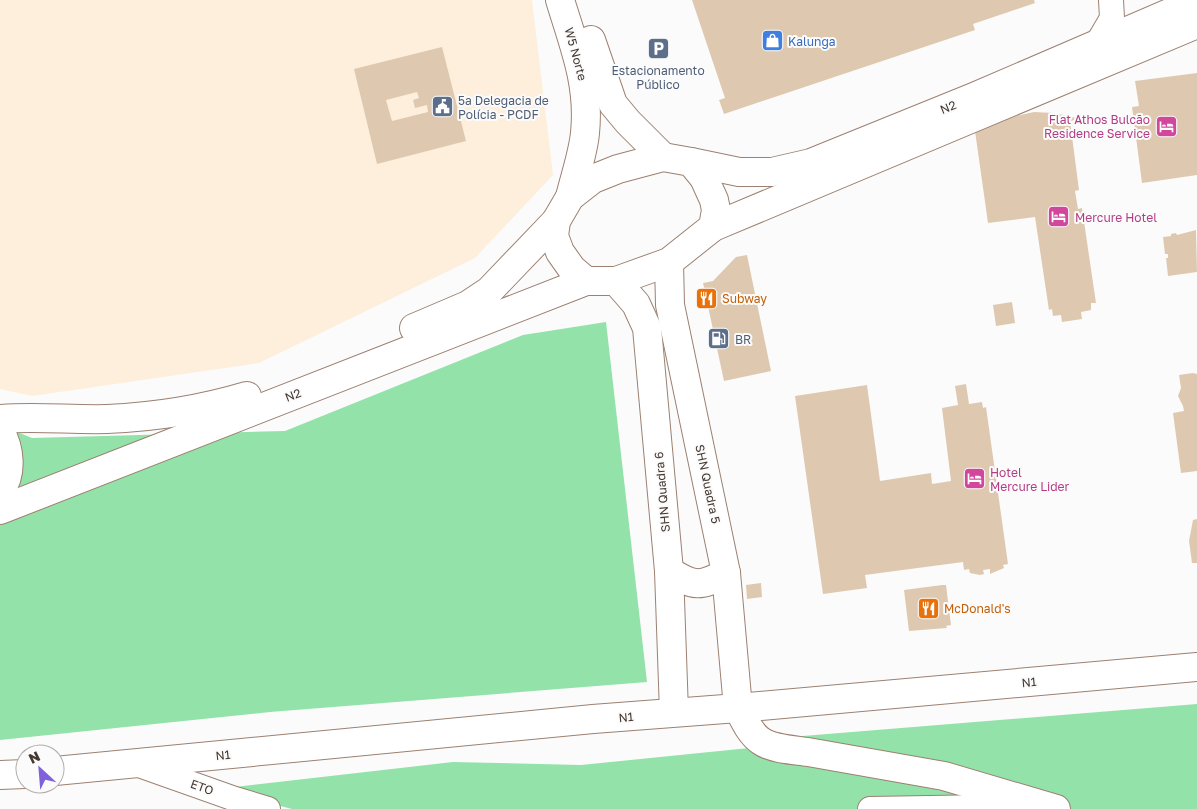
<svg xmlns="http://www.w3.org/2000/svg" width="1197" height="809" viewBox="0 0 1197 809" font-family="'Golos Text',sans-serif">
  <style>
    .commercial { fill: #fdefdb }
    .green { fill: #93e2a9 }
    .building { fill: #dec9b0; fill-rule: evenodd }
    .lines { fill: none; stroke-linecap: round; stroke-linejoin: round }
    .minor-casing { stroke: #9c8071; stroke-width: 26 }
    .major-casing { stroke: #9c8071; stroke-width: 30 }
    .highway-casing { stroke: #9c8071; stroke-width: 30 }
    .minor { stroke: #fff; stroke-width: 24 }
    .major { stroke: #fff; stroke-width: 28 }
    .highway { stroke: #fff; stroke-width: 28 }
    .labels { text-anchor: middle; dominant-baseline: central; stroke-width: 4; stroke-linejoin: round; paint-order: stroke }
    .shop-label { font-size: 12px; fill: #366cbe; stroke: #fbfbfb; text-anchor: start }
    .street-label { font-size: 12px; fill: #443831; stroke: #fbfbfb }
    .service-label { font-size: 12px; fill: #4e5e75; stroke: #fbfbfb; text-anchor: start }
    .hotel-label { font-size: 12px; fill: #b23c85; stroke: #fbfbfb; text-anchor: start }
    .food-label { font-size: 12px; fill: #c56008; stroke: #fbfbfb; text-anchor: start }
  </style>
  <rect width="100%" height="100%" fill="#fbfbfb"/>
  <path class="commercial" d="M 0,0 L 532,0 L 553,175 L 475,258 L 259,363 L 32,396 L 0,389 Z"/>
  <g class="green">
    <path d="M 606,322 L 647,682 L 270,712 L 0,740 L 0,425 L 32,438 L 285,431 L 523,335 Z"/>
    <path d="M 1197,704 L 1197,809 L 292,809 L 261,801 L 235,787 L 453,762 L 581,765 L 799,743 L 766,739 Z"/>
  </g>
  <g class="building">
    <path d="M 692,0 L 1034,0 L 1035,3 L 973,24 L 975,30 L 724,114 L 719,100 L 725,98 Z"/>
    <path d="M 442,47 L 466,141 L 377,164 L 354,69 ZM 417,92 L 419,98 L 413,100 L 415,108 L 427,105 L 428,112 L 392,121 L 386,100 Z"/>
    <path d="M 1197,73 L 1197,175 L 1142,183 L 1132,107 L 1139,106 L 1135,81 Z"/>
    <path d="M 1034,112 L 1054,113 L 1081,119 L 1070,121 L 1079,190 L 1075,191 L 1078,209 L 1082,208 L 1096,303 L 1091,303 L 1091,310 L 1081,312 L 1082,319 L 1062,322 L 1061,315 L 1053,316 L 1052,309 L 1049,310 L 1035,217 L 988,223 L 975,131 L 1007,118 Z"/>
    <path d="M 1196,230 L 1197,272 L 1168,276 L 1166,258 L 1168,258 L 1168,254 L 1165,254 L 1163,237 L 1171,236 L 1171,234 L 1176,233 L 1177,235 Z"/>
    <path d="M 747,255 L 771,371 L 724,381 L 703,283 L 713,281 L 736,257 Z"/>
    <path d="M 1012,302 L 1015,323 L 996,326 L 993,305 Z"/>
    <path d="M 1193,373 L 1197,374 L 1197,471 L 1181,473 L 1173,413 L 1184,411 L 1183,406 L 1178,396 L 1181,388 L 1179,375 Z"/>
    <path d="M 966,384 L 969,404 L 982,402 L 983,408 L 986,407 L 1008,564 L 1003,565 L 1004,568 L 990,574 L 990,569 L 983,570 L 984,574 L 980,575 L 970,573 L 969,569 L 964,570 L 963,562 L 865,575 L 867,588 L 823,594 L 795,396 L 867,385 L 880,481 L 931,473 L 932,484 L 951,481 L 942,408 L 958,405 L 955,386 Z"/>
    <path d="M 1197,519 L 1197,563 L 1192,563 L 1189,541 L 1193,520 Z"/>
    <path d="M 761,583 L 762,597 L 747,599 L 746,585 Z"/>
    <path d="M 942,585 L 946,585 L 951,625 L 946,626 L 947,628 L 909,631 L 904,590 Z"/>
  </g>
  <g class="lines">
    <defs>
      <g id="minor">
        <path d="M 1098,42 L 1112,18 L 1111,0"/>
        <path d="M 136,764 L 235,799 L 268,809"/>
        <path d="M 870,809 L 990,807 L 1030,803"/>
      </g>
      <g id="major">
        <path d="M 560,0 C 574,46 590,84 585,133 C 583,154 575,176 570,197"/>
        <path d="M 591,40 L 613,104 L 628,122 L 663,157"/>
        <path d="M 691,162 L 739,172 L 772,172 L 811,163 L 974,97 L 1197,1"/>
        <path d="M 713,227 L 1197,24"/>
        <path d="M 669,262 L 670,305 L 726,573 L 738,708"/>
        <path d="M 616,281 L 636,304 L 647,328 L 669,571 L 674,712"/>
        <path d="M 414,328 L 468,305 L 489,291 L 556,221"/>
        <path d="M 0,419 C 36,416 71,420 107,419 C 156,417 200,410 247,396"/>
        <path d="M 0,431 C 10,448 13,474 0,491"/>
        <path d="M 0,510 L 586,281 L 616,281 L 669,262 L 713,227 L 716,210 L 714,200 L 704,178 L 691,162 L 663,157 L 618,169 L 593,179 L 570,197 L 556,221 L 554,236 L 560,252 L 572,269 L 586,281"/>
        <path d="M 669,571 C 694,587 700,587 726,573"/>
      </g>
      <g id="highway">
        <path d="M 738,708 C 744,719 750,734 761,741 C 772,749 795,750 808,752 L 944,776 L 1056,809"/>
        <path d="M 55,771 L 593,719 L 738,708 L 1197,667"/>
        <path d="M 0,775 L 25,774"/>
      </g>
    </defs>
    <use href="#minor" class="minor-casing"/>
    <use href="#major" class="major-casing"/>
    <use href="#highway" class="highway-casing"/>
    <use href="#minor" class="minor"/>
    <use href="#major" class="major"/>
    <use href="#highway" class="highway"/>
  </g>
  <defs>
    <symbol id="shop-square" viewBox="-11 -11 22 22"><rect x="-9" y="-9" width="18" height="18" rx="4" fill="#3f7fe0" stroke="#fbfbfb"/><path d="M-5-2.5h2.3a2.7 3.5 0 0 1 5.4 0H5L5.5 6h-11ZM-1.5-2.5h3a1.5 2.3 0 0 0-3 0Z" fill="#fff"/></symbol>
    <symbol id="parking-square" viewBox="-11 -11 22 22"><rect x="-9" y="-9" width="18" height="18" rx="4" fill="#5c6f8a" stroke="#fbfbfb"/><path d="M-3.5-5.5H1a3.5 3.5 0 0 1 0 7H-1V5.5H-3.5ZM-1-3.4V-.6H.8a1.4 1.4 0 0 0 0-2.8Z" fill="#fff"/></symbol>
    <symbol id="civic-square" viewBox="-11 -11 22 22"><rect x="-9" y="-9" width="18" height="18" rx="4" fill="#5c6f8a" stroke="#fbfbfb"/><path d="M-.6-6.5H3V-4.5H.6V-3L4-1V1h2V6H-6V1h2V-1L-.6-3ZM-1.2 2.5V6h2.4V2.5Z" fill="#fff"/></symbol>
    <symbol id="hotel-square" viewBox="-11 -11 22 22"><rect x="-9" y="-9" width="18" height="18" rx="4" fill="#d1479c" stroke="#fbfbfb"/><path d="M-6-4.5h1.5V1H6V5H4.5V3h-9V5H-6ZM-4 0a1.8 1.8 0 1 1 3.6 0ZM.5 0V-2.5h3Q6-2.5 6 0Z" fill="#fff"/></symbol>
    <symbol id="restaurant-square" viewBox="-11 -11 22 22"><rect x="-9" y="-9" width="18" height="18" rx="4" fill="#e8710a" stroke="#fbfbfb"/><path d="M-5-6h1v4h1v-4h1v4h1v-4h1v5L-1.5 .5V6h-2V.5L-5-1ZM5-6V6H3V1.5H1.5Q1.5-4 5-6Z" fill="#fff"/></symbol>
    <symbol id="fuel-square" viewBox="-11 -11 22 22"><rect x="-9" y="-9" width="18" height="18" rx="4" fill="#5c6f8a" stroke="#fbfbfb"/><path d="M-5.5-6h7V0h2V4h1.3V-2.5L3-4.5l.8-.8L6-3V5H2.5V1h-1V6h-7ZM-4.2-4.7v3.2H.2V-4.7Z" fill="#fff"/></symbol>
  </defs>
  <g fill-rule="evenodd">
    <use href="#shop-square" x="760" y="28" width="25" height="25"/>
    <use href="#parking-square" x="646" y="36" width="25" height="25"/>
    <use href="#civic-square" x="430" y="94" width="25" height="25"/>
    <use href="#hotel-square" x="1154" y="114" width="25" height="25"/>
    <use href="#hotel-square" x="1046" y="204" width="25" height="25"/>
    <use href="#restaurant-square" x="694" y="286" width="25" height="25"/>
    <use href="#fuel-square" x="706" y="326" width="25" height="25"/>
    <use href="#hotel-square" x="962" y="466" width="25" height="25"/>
    <use href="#restaurant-square" x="916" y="596" width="25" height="25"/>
  </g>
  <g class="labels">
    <g class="shop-label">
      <text x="788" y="41">Kalunga</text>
    </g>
    <g class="street-label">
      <text transform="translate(576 54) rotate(75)">W5 Norte</text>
      <text transform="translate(948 107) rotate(-22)">N2</text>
      <text transform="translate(293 395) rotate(-21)">N2</text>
      <text transform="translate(708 484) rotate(78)">SHN Quadra 5</text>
      <text transform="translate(662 492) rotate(-95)">SHN Quadra 6</text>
      <text transform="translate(1029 682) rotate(-5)">N1</text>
      <text transform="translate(626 717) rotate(-5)">N1</text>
      <text transform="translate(223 755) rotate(-6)">N1</text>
      <text transform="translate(202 787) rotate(20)">ETO</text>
    </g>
    <g class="service-label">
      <text x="658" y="70" text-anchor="middle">Estacionamento<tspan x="658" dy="14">Público</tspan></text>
      <text x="458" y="100">5ª Delegacia de<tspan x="458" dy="14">Polícia - PCDF</tspan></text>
      <text x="735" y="339">BR</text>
    </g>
    <g class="hotel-label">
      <text x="1150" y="119" text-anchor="end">Flat Athos Bulcão<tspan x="1150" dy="14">Residence Service</tspan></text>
      <text x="1075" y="217">Mercure Hotel</text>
      <text x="990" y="472">Hotel<tspan x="990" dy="14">Mercure Lider</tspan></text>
    </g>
    <g class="food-label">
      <text x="722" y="298">Subway</text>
      <text x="944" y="608">McDonald's</text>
    </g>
  </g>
  <g transform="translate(40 769) rotate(334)"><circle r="24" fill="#fbfbfb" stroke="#b2adaa"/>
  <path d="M0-4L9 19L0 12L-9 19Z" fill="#7e61db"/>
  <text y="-8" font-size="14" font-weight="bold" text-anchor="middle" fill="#443831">N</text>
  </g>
</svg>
